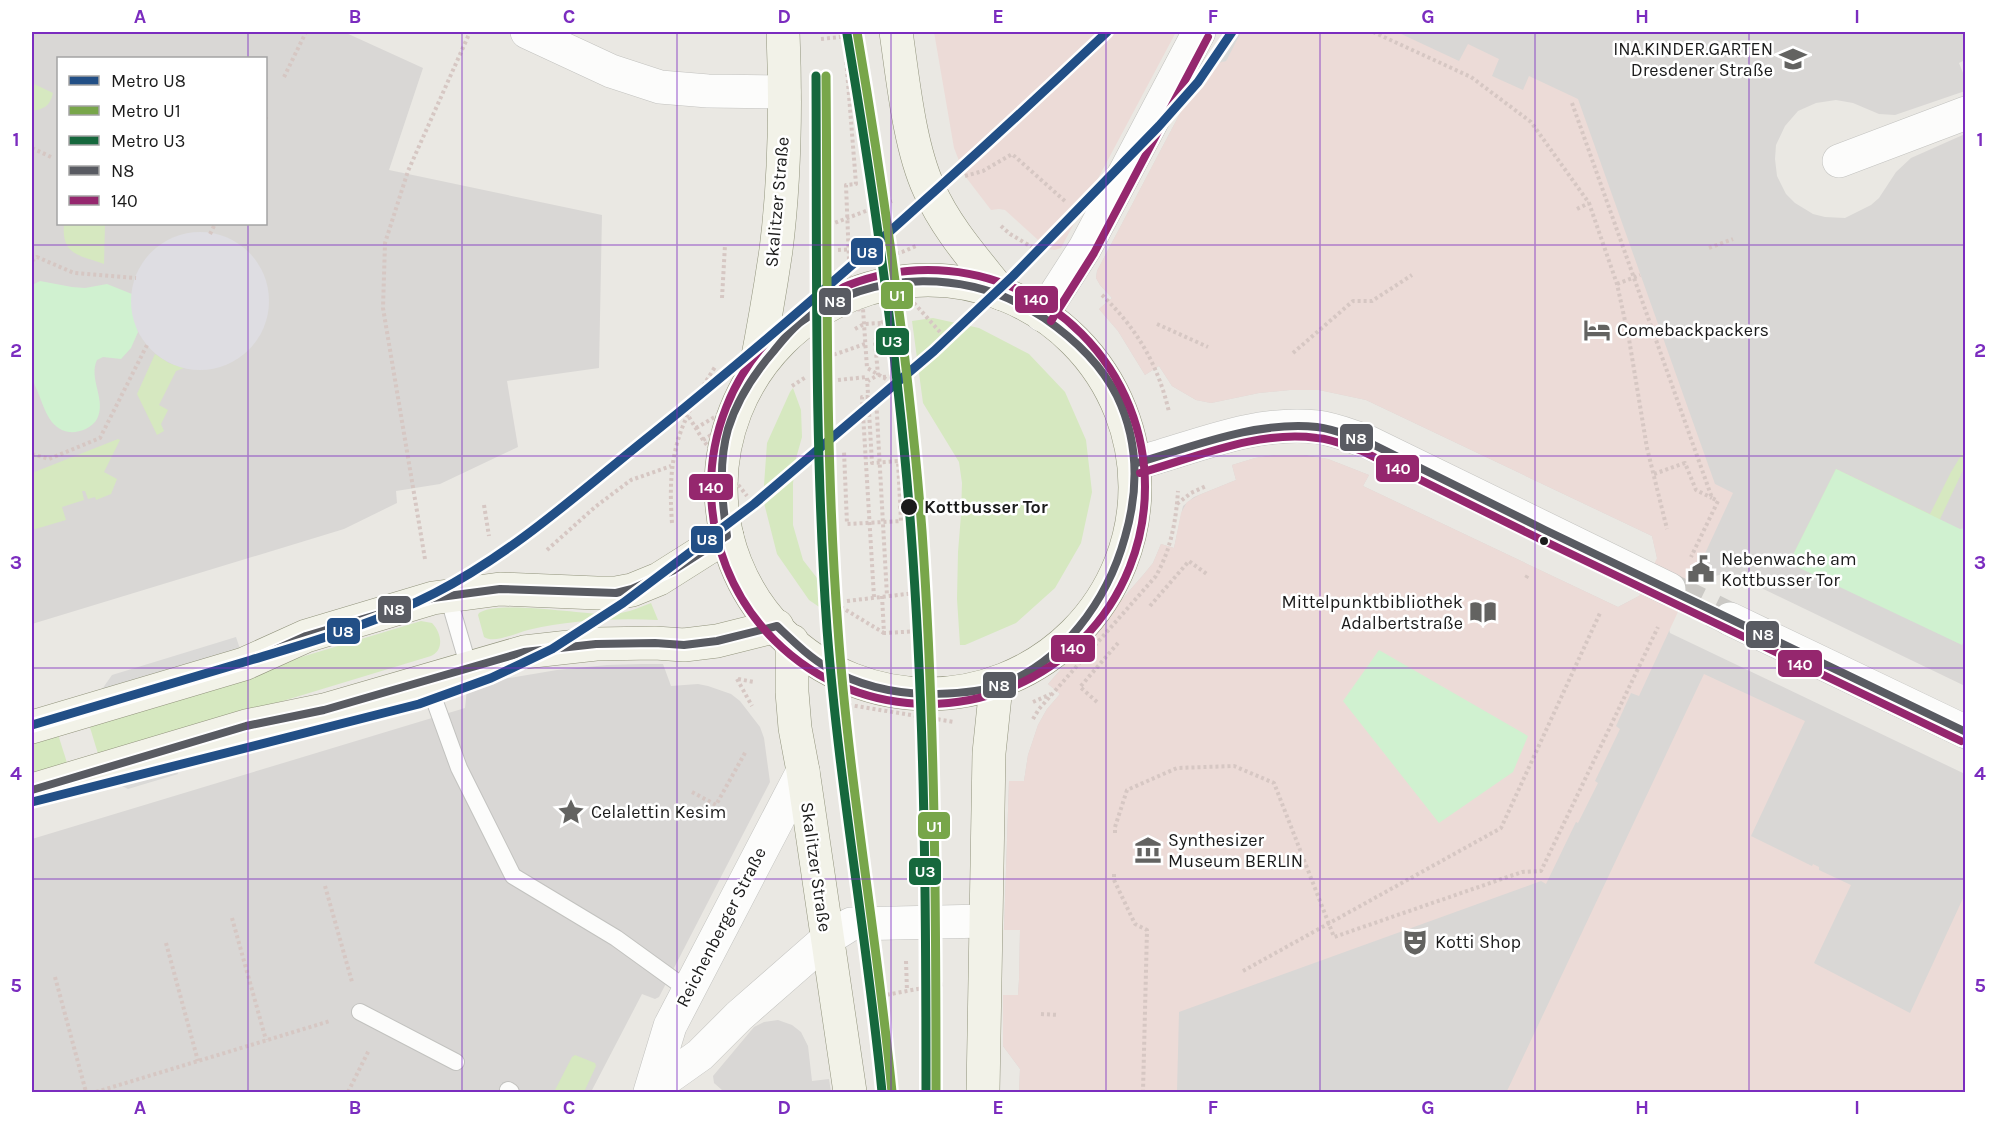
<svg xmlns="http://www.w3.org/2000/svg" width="1997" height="1124" viewBox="0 0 1997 1124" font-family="Karla,sans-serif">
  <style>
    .residential { fill: #d9d7d5; fill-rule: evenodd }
    .commercial { fill: #ecdbd7 }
    .grass { fill: #d6e8c0 }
    .park { fill: #d0f1d0 }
    .parking { fill: #dad9d7 }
    .plaza { fill: #dedde2 }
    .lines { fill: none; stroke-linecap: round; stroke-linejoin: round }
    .tertiary-tunnel { stroke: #cbc9c5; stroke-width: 33; stroke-dasharray: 33 16; stroke-linecap: butt }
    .service-casing { stroke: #c2c2bf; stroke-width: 18 }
    .minor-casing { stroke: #c2c2bf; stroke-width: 34 }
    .tertiary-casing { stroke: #c2c2bf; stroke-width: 34 }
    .secondary-casing { stroke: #91937c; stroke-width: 34 }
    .path { stroke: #d6c7c3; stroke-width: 4; stroke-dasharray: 3 3; stroke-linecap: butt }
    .service { stroke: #fcfcfb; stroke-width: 16 }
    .minor { stroke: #fcfcfb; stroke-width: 33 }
    .tertiary { stroke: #fcfcfb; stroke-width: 33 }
    .secondary { stroke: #f2f2e8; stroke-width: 33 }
    .bus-1-casing { stroke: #fff; stroke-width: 12 }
    .bus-2-casing { stroke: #fff; stroke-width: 12 }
    .bus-1 { stroke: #595b62; stroke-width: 8 }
    .bus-2 { stroke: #95276e; stroke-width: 8 }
    .metro-1-casing { stroke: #fff; stroke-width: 14 }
    .metro-2-casing { stroke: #fff; stroke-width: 14 }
    .metro-3-casing { stroke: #fff; stroke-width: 14 }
    .metro-1 { stroke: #224f86; stroke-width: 9 }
    .metro-2 { stroke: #78a64a; stroke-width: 9 }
    .metro-3 { stroke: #16683d; stroke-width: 9 }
    .grid { fill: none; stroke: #7b2cbf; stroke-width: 1.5; stroke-opacity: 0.55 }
    .stop-dot { fill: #1b1b1b; stroke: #fff; stroke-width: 2 }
    .labels { text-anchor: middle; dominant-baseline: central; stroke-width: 5; stroke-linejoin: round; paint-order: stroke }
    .poi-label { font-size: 18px; fill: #1b1b1b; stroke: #fff; text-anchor: start }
    .street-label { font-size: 18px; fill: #1b1b1b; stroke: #fff }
    .stop-label { font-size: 18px; font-weight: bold; fill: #1b1b1b; stroke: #fff; text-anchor: start }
    .line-badge { stroke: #fff; stroke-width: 2 }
    .badge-label { font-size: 16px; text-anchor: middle; font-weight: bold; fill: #fff }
    .neatline { fill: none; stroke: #7b2cbf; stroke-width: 2 }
    .grid-label { font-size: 20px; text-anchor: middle; font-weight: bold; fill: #7b2cbf }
  </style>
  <rect width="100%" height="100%" fill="#eae8e3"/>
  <g class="residential">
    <path d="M 32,32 L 344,32 L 423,68 L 389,170 L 602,215 L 599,368 L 507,381 L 518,447 L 440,484 L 396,491 L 397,503 L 344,529 L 32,624 ZM 58,58 L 266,58 L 266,224 L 58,224 Z"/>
    <path d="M 1241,32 L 1965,32 L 1965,60 L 1959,63 L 1965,78 L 1965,91 L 1895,115 L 1879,114 L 1853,103 L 1836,100 L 1816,103 L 1798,111 L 1785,126 L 1776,145 L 1775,159 L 1777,176 L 1786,194 L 1795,203 L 1813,214 L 1825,217 L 1845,218 L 1871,205 L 1879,198 L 1896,172 L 1911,158 L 1965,134 L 1965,686 L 1728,572 L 1704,580 L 1670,564 L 1657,558 L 1652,536 L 1366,400 L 1319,390 L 1290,390 L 1259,393 L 1211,403 L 1196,400 L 1172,386 L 1159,366 L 1145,375 L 1118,331 L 1099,309 L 1112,298 L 1100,285 L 1096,278 L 1097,271 L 1205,66 L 1226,61 Z"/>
    <path d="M 1276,455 L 1304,455 L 1328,459 L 1369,475 L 1363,486 L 1618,607 L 1639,596 L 1664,608 L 1670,633 L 1965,774 L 1965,1092 L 1019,1092 L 1020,1069 L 1003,1046 L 1003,995 L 1018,995 L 1019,980 L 1020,930 L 1004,930 L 1009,781 L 1024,781 L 1028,755 L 1038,725 L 1047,709 L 1060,694 L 1048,684 L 1144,574 L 1153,563 L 1161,544 L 1174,548 L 1183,506 L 1194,497 L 1236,480 L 1232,465 L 1255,458 Z"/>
    <path d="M 642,664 L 663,664 L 671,686 L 698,684 L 708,686 L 731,694 L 740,701 L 760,727 L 764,738 L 770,782 L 659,997 L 655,999 L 642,994 L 591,1092 L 32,1092 L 32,839 L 465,708 L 467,689 L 503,679 L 557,670 L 607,665 Z"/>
    <path d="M 778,1020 L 792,1025 L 801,1032 L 808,1046 L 812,1081 L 829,1079 L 831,1092 L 720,1092 L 722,1090 L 714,1083 L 713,1076 L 754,1027 L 764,1022 Z"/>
  </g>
  <g class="commercial">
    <path d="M 934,32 L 1176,32 L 1061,248 L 1055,250 L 1048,249 L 1005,210 L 999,209 L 991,210 L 965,176 L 954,148 Z"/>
    <path d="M 1241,32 L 1397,32 L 1459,61 L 1468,44 L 1499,59 L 1492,76 L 1523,90 L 1529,76 L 1578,99 L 1715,484 L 1733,493 L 1639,696 L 1631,693 L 1616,726 L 1620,729 L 1595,781 L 1598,783 L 1578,823 L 1576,822 L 1546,884 L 1541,881 L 1179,1012 L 1177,1092 L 1019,1092 L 1020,1069 L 1003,1046 L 1003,995 L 1018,995 L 1019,980 L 1020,930 L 1004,930 L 1009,781 L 1024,781 L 1028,755 L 1038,725 L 1047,709 L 1060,694 L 1048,684 L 1144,574 L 1153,563 L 1161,544 L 1174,548 L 1181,513 L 1187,502 L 1199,495 L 1236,480 L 1232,465 L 1255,458 L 1276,455 L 1304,455 L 1328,459 L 1369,475 L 1363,486 L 1618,607 L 1639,596 L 1657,558 L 1652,536 L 1366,400 L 1319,390 L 1290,390 L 1259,393 L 1211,403 L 1196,400 L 1172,386 L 1159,366 L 1145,375 L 1118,331 L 1099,309 L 1112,298 L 1100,285 L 1096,278 L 1097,271 L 1205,66 L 1226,61 Z"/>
    <path d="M 1704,674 L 1805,721 L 1751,836 L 1812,866 L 1813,864 L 1819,867 L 1819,870 L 1851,885 L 1814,963 L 1910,1013 L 1965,894 L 1965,1092 L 1507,1091 Z"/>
  </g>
  <g class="grass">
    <path d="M 32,83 L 53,93 C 50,106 44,109 32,111 Z"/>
    <path d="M 64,224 L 105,224 L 104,264 C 79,255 61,255 64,224 Z"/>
    <path d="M 933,318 L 979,328 L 1029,354 L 1065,392 L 1086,440 L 1092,492 L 1081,543 L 1055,588 L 1016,623 L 965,645 L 960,645 L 957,599 L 958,552 L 961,515 L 962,483 L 959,462 L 923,403 L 912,321 Z"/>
    <path d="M 155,354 L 169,363 L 184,368 L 176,371 L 159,405 L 168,410 L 161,424 L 164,431 L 157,435 L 137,394 Z"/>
    <path d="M 793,388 L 801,410 L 802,437 L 795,462 L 793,484 L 793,525 L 803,560 L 824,587 L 831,615 L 809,600 L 777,554 L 763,499 L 767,443 L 790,392 Z"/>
    <path d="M 118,439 L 120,440 L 104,472 L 117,479 L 111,494 L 96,500 L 95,497 L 88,499 L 85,491 L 82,491 L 84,500 L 62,507 L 66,520 L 32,530 L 32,473 Z"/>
    <path d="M 1965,449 L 1965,466 L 1940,519 L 1789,563 L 1836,469 L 1930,514 L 1951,472 Z"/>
    <path d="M 651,603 L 658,620 C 615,618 570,620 528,630 C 516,633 494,644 484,637 L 478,615 L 479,613 C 498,600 579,614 605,614 C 622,615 636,609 651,603 Z"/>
    <path d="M 421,621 L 432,623 C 441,632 445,650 431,656 L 99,757 L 88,721 Z"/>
    <path d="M 57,731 L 68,766 L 32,777 L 32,739 Z"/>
    <path d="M 575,1055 L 595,1063 L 596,1066 L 584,1092 L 554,1092 L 572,1057 Z"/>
  </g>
  <g class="park">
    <path d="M 40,281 L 72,287 L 85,288 L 107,284 L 132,294 L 132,310 L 138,332 L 131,348 L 121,359 L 103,357 L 97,360 C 88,379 107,400 97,419 C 92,428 79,433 69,432 C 50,429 45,410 39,395 C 37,389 33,383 32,377 C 30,367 34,356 34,345 C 34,325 32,305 32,285 Z"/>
    <path d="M 1836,469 L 1960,529 L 1965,528 L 1966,637 L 1962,645 L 1789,563 Z"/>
    <path d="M 1379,650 L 1528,736 L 1513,772 L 1439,823 L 1343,701 Z"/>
  </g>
  <g class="parking">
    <path d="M 1223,32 L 1241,32 L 1226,61 L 1205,66 Z"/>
    <path d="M 236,637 L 241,652 L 98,695 L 112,675 Z"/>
    <path d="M 174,759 L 178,774 L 128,789 L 108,779 Z"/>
  </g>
  <circle class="plaza" cx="200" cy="301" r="69"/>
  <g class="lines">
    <path class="tertiary-tunnel" d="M 1669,589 L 1730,619"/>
    <defs>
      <g id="service">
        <path d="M 448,596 L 469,668"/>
        <path d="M 427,680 L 459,768 L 513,876 L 616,938 L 688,990"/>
        <path d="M 360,1012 L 456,1062"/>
        <path d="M 508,1090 L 511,1092"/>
      </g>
      <g id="minor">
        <path d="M 527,32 L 611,71 L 660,87 L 708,91 L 784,92"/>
        <path d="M 1839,161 L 1966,113"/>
        <path d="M 1042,315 L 1085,248 L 1199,32"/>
        <path d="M 652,1089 L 700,1055 L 739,1016 L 827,939 L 851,924 L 985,921"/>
        <path d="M 650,1092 L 670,1026 L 803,771"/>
      </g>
      <g id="tertiary">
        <path d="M 1137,463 C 1196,447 1255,420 1317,427 C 1334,429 1350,436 1366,441 L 1669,589"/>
        <path d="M 1730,619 L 1966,732"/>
      </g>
      <g id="secondary">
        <path d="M 896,32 C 903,79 909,145 929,189 C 946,228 976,261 1002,294"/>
        <circle cx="928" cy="487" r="207"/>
        <path d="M 755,372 C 763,331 770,291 776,250 C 785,178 786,104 783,32"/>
        <path d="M 792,641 L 792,692 L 795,728 L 803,771 L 850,1092"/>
        <path d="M 32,727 L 244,664 L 306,636 L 433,598 L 500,589 L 597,593 L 616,593 L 632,590 L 659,579 L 727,536"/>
        <path d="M 32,790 L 246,726 L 324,710 L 524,652 L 596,644 L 655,643 L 684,645 L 717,641 L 777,626"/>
        <path d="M 983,1092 L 989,753 L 996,686"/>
      </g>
    </defs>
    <use href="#service" class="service-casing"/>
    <use href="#minor" class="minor-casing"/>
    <use href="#tertiary" class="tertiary-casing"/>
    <use href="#secondary" class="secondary-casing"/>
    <g class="path">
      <path d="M 844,32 L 856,184 L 846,185 L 851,310 L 863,309 L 867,368 L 886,379"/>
      <path d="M 1373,32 L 1471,77 L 1531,122 L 1589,203 L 1617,284 L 1629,339 L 1647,448 L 1667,529"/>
      <path d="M 821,39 L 859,35"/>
      <path d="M 284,77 L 306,32"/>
      <path d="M 1572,103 L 1712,498 L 1718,501 L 1691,557"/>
      <path d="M 266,119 L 266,117"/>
      <path d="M 32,148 L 51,157"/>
      <path d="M 965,176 L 983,171 L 1012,154 L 1066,202"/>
      <path d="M 1577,209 L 1589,203"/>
      <path d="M 1001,226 L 1010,234 L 1037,250"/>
      <path d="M 818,227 L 824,227 L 892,201"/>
      <path d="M 210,234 L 215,224"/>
      <path d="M 1709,248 L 1733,239"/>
      <path d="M 838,250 L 881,248"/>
      <path d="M 878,255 L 914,303 L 940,332"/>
      <path d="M 32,261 L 37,257 L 74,273 L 136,278"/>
      <path d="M 1617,284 L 1640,275"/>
      <path d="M 812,285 L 857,264 L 902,252 L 916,246"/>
      <path d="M 1102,295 C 1137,329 1158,364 1169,412"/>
      <path d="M 722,298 L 725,245"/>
      <path d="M 881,323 L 914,303"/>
      <path d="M 1157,324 L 1208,347"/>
      <path d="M 855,329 L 864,324 L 881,323 L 875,341 L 878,375 L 868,381"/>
      <path d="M 865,344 L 827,357 L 826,396 L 815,477 L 818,528 L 841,607 L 884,633"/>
      <path d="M 1293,353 L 1353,301 L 1372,301 L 1412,275"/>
      <path d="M 883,377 L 897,376"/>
      <path d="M 838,380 L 867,377 L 872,463 L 898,461 L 901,521 L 847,524 L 844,451"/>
      <path d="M 792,386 L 806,377"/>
      <path d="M 689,417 L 703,440 L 747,496"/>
      <path d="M 696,428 L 735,405"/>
      <path d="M 703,440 L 749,412"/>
      <path d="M 32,454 L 49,459 L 100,438 L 147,345"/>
      <path d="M 1654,474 L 1685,463 L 1696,490 L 1712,498"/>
      <path d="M 1177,504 L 1191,493 L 1206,486"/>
      <path d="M 484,505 L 489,536"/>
      <path d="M 672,523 C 667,454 678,425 715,367"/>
      <path d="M 547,550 L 595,507 L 631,480 L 671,466"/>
      <path d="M 425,559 L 383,308 L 385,243 L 408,171 L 470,32"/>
      <path d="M 1526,578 L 1529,573"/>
      <path d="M 882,596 L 884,633 L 921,631"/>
      <path d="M 874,597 L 862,397 L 876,397 L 887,596"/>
      <path d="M 847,601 L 915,593"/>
      <path d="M 1150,606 L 1189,561 L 1208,575"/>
      <path d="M 737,679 L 752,706"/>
      <path d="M 738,679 L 754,682"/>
      <path d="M 831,702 L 954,722"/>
      <path d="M 1033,702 L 1051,694"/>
      <path d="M 1097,702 L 1080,687 L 1118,643"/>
      <path d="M 1033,719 L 1039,709 L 1156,576 C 1171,549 1176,521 1178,491"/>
      <path d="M 692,792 L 716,805 L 746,751"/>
      <path d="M 1115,833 L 1115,827 L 1127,790 L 1177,768 L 1234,766 L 1274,783 L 1334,937 L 1522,872 L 1541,871 L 1658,627"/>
      <path d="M 1114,874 L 1114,880 L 1135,924 L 1147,930 L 1143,1092"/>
      <path d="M 325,886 L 352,982"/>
      <path d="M 232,918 L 266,1040"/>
      <path d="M 166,943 L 198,1061"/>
      <path d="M 906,961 L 907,991"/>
      <path d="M 1243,971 L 1501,828 L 1600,613"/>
      <path d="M 55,977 L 86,1092"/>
      <path d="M 875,997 L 944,984"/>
      <path d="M 1041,1014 L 1059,1015"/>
      <path d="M 96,1092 L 330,1021"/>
      <path d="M 348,1092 L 369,1050"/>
    </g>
    <use href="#service" class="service"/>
    <use href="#minor" class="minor"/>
    <use href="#tertiary" class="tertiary"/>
    <use href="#secondary" class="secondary"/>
    <defs>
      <g id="bus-1">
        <path d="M 1137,463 C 1195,446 1255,421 1317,427 C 1334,429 1350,436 1366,441 L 1545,530 L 1966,732"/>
        <path d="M 32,727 L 244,664 L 306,636 L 433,598 L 500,589 L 616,593 L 632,589 L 674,570 L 727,536 C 722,501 718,464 728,429 C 737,400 754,374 773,352 C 782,341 791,329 802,321 C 874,268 971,269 1044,318 C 1073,338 1101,364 1117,396 C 1139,442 1139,489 1125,537 C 1108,599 1062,665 997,686 C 975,693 948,694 926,694 C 892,693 858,685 828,668 C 809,657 793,641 777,626 L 717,641 L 684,645 L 655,643 L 596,644 L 524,652 L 324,710 L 246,726 L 32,790"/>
      </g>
      <g id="bus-2">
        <circle cx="928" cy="487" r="217"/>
        <path d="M 1051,321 L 1094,253 L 1208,37"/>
        <path d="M 1140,473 C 1197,457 1257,430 1317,438 C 1333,439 1347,446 1362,451 L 1540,539 L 1961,741"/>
      </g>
    </defs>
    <use href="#bus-1" class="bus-1-casing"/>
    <use href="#bus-2" class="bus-2-casing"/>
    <use href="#bus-1" class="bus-1"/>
    <use href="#bus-2" class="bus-2"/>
    <defs>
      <g id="metro-1">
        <path d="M 32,725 C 105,704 178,682 251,660 C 314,641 377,623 435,593 C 515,552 582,490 651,435 C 809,307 960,171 1107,32"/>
        <path d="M 32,802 L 419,704 L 491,678 L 552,649 L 623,603 L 754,504 L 934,351 L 1013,276 L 1159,126 L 1198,82 L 1232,32"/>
      </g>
      <g id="metro-2">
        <path d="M 857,32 C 885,197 909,363 922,531 C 935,717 936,905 936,1092"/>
        <path d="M 826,76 C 828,260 824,445 838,629 C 849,784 877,937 892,1092"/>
      </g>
      <g id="metro-3">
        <path d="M 847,34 C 875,199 899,365 911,531 C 925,718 926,905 926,1092"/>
        <path d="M 816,76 C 817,261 814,445 827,629 C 839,785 867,938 882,1092"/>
      </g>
    </defs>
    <use href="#metro-1" class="metro-1-casing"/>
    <use href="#metro-2" class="metro-2-casing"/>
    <use href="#metro-3" class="metro-3-casing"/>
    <use href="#metro-1" class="metro-1"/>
    <use href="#metro-2" class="metro-2"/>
    <use href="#metro-3" class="metro-3"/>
  </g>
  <path class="grid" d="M 248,32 L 248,58M 462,32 L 462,1092M 677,32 L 677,1092M 891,32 L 891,1092M 1106,32 L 1106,1092M 1320,32 L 1320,1092M 1535,32 L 1535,1092M 1749,32 L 1749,1092M 248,224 L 248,1092M 32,245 L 1966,245M 32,456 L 1966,456M 32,668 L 1966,668M 32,879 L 1966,879"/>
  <defs>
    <symbol id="school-bare" viewBox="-9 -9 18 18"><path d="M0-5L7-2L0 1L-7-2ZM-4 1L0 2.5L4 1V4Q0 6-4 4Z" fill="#636361" stroke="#fff" stroke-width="2.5" paint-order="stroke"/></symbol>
    <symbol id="hotel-bare" viewBox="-9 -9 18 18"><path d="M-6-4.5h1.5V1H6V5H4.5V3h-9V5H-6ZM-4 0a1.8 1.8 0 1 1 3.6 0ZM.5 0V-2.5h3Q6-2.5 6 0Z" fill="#636361" stroke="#fff" stroke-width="2.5" paint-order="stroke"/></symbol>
    <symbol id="civic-bare" viewBox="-9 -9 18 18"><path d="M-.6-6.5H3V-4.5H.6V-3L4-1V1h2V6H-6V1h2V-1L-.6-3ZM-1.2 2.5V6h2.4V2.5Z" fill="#636361" stroke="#fff" stroke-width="2.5" paint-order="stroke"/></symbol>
    <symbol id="library-bare" viewBox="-9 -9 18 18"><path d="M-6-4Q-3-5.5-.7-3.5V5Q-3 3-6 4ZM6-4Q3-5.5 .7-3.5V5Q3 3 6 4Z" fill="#636361" stroke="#fff" stroke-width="2.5" paint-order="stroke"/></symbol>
    <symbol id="sight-bare" viewBox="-9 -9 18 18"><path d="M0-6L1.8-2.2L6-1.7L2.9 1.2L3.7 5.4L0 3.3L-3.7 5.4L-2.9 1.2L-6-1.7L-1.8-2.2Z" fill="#636361" stroke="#fff" stroke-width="2.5" paint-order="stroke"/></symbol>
    <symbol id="museum-bare" viewBox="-9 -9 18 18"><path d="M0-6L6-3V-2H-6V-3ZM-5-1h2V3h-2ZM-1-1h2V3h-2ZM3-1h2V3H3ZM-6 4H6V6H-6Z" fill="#636361" stroke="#fff" stroke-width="2.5" paint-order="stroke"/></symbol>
    <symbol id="theatre-bare" viewBox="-9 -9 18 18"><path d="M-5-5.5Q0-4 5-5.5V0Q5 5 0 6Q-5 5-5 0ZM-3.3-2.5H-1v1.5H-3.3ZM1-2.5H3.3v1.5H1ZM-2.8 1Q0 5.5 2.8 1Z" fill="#636361" stroke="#fff" stroke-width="2.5" paint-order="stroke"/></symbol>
  </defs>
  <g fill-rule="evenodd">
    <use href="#school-bare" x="1774" y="40" width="38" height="38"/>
    <use href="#hotel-bare" x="1578" y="311" width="38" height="38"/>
    <use href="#civic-bare" x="1682" y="550" width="38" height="38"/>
    <use href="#library-bare" x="1464" y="593" width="38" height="38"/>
    <use href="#sight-bare" x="552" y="793" width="38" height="38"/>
    <use href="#museum-bare" x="1129" y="831" width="38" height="38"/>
    <use href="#theatre-bare" x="1396" y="923" width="38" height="38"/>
  </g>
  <g class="stop-dot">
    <circle cx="909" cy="507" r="9"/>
    <circle cx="1544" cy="541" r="5"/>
  </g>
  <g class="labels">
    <g class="poi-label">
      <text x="1773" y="49" text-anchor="end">INA.KINDER.GARTEN<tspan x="1773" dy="21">Dresdener Straße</tspan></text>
      <text x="1617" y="330">Comebackpackers</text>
      <text x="1721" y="559">Nebenwache am<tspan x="1721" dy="21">Kottbusser Tor</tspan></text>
      <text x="1463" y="602" text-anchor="end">Mittelpunktbibliothek<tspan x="1463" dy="21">Adalbertstraße</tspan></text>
      <text x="591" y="812">Celalettin Kesim</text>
      <text x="1168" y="840">Synthesizer<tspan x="1168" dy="21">Museum BERLIN</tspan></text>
      <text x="1435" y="942">Kotti Shop</text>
    </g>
    <g class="street-label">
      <text transform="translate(777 202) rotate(-85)">Skalitzer Straße</text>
      <text transform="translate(816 867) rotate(82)">Skalitzer Straße</text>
      <text transform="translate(721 927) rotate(-63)">Reichenberger Straße</text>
    </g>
    <g class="stop-label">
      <text x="924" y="507">Kottbusser Tor</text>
    </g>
  </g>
  <g class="line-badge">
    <rect x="850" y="237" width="34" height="29" rx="6" fill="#224f86"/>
    <rect x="880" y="281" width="34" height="29" rx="6" fill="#78a64a"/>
    <rect x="1014" y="285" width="45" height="29" rx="6" fill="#95276e"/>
    <rect x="818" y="287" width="34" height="29" rx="6" fill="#595b62"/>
    <rect x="875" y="327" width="35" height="29" rx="6" fill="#16683d"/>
    <rect x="1339" y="423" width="35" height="29" rx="6" fill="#595b62"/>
    <rect x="1375" y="454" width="45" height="29" rx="6" fill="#95276e"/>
    <rect x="688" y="473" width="46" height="28" rx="6" fill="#95276e"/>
    <rect x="690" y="525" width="34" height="29" rx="6" fill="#224f86"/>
    <rect x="377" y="595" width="35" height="29" rx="6" fill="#595b62"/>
    <rect x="326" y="617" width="35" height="28" rx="6" fill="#224f86"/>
    <rect x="1745" y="620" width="35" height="29" rx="6" fill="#595b62"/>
    <rect x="1050" y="634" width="46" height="29" rx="6" fill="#95276e"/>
    <rect x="1777" y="649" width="46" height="29" rx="6" fill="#95276e"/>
    <rect x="982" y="671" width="35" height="28" rx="6" fill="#595b62"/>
    <rect x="917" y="811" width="34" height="29" rx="6" fill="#78a64a"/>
    <rect x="908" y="857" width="34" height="29" rx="6" fill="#16683d"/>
  </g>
  <g class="badge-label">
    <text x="867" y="258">U8</text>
    <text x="897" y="301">U1</text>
    <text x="1036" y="305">140</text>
    <text x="835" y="307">N8</text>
    <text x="892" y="347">U3</text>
    <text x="1356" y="444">N8</text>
    <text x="1398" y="474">140</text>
    <text x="711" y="493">140</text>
    <text x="707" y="545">U8</text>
    <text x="394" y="615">N8</text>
    <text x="343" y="637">U8</text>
    <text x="1763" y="640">N8</text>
    <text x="1073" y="654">140</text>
    <text x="1800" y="670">140</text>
    <text x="999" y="691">N8</text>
    <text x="934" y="832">U1</text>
    <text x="925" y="877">U3</text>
  </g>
  <rect width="1997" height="1124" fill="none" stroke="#ffffff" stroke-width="66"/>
  <rect x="57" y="57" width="210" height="168" fill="#ffffff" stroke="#a4a4a4" stroke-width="1.5"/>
  <rect x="69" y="76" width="30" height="9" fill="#224f86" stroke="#a4a4a4" stroke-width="1.5"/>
  <text x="111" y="87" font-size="18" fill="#1b1b1b">Metro U8</text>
  <rect x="69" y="106" width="30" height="9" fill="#78a64a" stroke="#a4a4a4" stroke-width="1.5"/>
  <text x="111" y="117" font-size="18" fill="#1b1b1b">Metro U1</text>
  <rect x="69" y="136" width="30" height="9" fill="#16683d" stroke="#a4a4a4" stroke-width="1.5"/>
  <text x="111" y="147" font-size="18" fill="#1b1b1b">Metro U3</text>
  <rect x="69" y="166" width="30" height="9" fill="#595b62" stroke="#a4a4a4" stroke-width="1.5"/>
  <text x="111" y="177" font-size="18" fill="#1b1b1b">N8</text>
  <rect x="69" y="196" width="30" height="9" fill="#95276e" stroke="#a4a4a4" stroke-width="1.5"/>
  <text x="111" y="207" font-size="18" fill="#1b1b1b">140</text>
  <rect x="33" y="33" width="1931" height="1058" class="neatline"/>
  <g class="grid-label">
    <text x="140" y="23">A</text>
    <text x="355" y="23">B</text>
    <text x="569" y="23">C</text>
    <text x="784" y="23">D</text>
    <text x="998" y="23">E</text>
    <text x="1213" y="23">F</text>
    <text x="1428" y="23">G</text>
    <text x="1642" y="23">H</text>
    <text x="1857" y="23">I</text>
    <text x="16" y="146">1</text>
    <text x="1980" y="146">1</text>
    <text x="16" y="357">2</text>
    <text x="1980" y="357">2</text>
    <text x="16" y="569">3</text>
    <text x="1980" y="569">3</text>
    <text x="16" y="780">4</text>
    <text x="1980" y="780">4</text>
    <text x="16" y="992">5</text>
    <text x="1980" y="992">5</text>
    <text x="140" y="1114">A</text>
    <text x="355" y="1114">B</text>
    <text x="569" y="1114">C</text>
    <text x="784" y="1114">D</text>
    <text x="998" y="1114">E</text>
    <text x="1213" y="1114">F</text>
    <text x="1428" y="1114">G</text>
    <text x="1642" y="1114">H</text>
    <text x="1857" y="1114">I</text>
  </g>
</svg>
